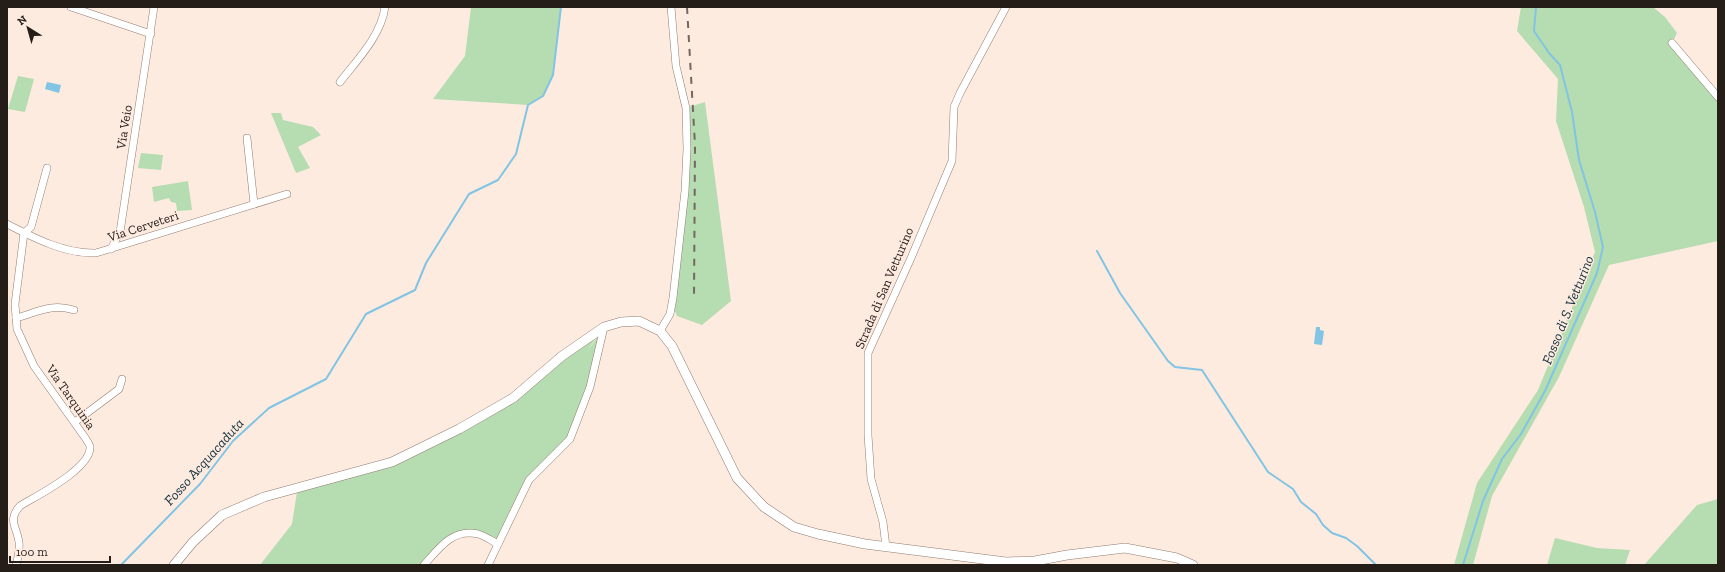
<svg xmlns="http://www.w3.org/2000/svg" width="1725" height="572" viewBox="0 0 1725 572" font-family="'Zilla Slab',serif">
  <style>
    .green { fill: #b6dcb1 }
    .water { fill: #81c4e3 }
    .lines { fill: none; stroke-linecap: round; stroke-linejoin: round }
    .stream { stroke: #81c4e3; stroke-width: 2 }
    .minor-casing { stroke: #917d70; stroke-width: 8 }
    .tertiary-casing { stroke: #917d70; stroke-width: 10 }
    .minor { stroke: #fff; stroke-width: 7 }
    .tertiary { stroke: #fff; stroke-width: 9 }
    .rail { stroke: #736760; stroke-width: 2; stroke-dasharray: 7 7; stroke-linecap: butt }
    .labels { text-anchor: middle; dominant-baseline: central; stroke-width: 3; stroke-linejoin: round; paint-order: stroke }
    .street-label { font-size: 13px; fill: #251d18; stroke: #feebe0 }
    .water-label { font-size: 14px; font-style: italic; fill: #102f3d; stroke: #feebe0 }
  </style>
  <rect width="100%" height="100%" fill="#feebe0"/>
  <g class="green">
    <path d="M 471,7 L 561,7 L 553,75 L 543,96 L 528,105 L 433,99 L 465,56 Z"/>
    <path d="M 1521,7 L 1653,7 L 1665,17 L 1677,33 L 1672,43 L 1718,97 L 1718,241 L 1609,265 L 1559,377 L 1492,496 L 1473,565 L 1454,565 L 1477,483 L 1538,390 L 1595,252 L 1584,207 L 1556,121 L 1558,79 L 1517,31 Z"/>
    <path d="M 18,76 L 34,79 L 25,112 L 8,109 Z"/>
    <path d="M 705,102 L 731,301 L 702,325 L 677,316 L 672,304 L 685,191 L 686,108 Z"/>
    <path d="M 271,113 L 281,113 L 283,120 L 313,127 L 321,135 L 298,147 L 310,168 L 296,173 Z"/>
    <path d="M 141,153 L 163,155 L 161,170 L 138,168 Z"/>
    <path d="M 188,181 L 192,210 L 177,211 L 176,203 L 171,202 L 169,198 L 154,202 L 152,187 Z"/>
    <path d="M 604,327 L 590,387 L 570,439 L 529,480 L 498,544 L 479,534 L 461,532 L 424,565 L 260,565 L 292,524 L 297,492 L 392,462 L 513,398 L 600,331 L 586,354 Z"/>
    <path d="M 1718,499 L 1717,565 L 1644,565 L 1697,505 Z"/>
    <path d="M 1555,538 L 1597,548 L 1630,550 L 1625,565 L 1547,565 Z"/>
  </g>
  <g class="water">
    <path d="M 47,82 L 61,85 L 59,93 L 45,89 Z"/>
    <path d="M 1316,327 L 1320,327 L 1320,330 L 1324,331 L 1322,345 L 1314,344 Z"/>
  </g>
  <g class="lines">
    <g class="stream">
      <path d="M 1097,251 L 1120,293 L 1168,361 L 1175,367 L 1202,370 L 1268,472 L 1293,489 L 1301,502 L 1316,514 L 1323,525 L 1332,533 L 1346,538 L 1357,546 L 1376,565"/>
      <path d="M 121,565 L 200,484 L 233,441 L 269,408 L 326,379 L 366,314 L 415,290 L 426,263 L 469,194 L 498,180 L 516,154 L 528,105 L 543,96 L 553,75 L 561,7"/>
      <path d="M 1463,565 L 1483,501 L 1502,459 L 1521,434 L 1545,391 L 1597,273 L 1603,247 L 1595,212 L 1579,160 L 1572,112 L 1560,65 L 1549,53 L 1534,31 L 1536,7"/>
    </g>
    <defs>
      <g id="minor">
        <path d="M 71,7 L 151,34"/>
        <path d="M 1672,43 L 1718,97"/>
        <path d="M 340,82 C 357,60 381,36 385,7"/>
        <path d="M 247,138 L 254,204"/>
        <path d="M 7,224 C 34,238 65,254 96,253 L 287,194"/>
        <path d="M 111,249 L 120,232 L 154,7"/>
        <path d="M 16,318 C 38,312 51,303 74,310"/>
        <path d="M 660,331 L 670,314 L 673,298 L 685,191 L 687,149 L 686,108 L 676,66 L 671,7"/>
        <path d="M 75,422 L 119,389 L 122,379"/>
        <path d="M 886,547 L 883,522 L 871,479 L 868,435 L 868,353 L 911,258 L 952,161 L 954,107 L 960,93 L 1006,7"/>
        <path d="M 16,565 C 18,558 20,550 19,542 C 17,527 7,520 20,506 C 36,496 91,469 90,447 C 90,445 87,441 86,439 L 34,366 L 17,329 L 15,304 L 24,233 L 31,227 L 47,168"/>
        <path d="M 424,565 C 439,548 453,528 478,534 C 485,536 492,541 498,544"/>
        <path d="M 488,565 L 529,480 L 570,439 L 590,387 L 604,327"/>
      </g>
      <path id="tertiary" d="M 174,565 L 193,542 L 222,515 L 264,497 L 392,462 L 459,429 L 513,398 L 562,356 L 604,327 L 621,322 L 639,321 L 660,331 L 672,346 L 737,478 L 764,507 L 794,527 L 818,534 L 865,544 L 1006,562 L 1035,561 L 1067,555 L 1125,548 L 1177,558 L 1193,565"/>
    </defs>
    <use href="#minor" class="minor-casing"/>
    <use href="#tertiary" class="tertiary-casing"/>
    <use href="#minor" class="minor"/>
    <use href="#tertiary" class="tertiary"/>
    <path class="rail" d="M 687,7 L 695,145 L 694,298"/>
  </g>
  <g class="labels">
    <g class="street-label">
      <text transform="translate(124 127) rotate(-81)">Via Veio</text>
      <text transform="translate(143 226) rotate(-18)">Via Cerveteri</text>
      <text transform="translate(884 288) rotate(-67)">Strada di San Vetturino</text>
      <text transform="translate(71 397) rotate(55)">Via Tarquinia</text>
    </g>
    <g class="water-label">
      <text transform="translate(1568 310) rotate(-68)">Fosso di S. Vetturino</text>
      <text transform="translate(204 462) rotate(-48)">Fosso Acquacaduta</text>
    </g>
  </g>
  <rect width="1725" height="572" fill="none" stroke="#251d18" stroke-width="16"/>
  <g transform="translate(28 28) rotate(323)" stroke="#feebe0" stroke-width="3" paint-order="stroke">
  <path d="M0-3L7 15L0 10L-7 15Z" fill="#251d18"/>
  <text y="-6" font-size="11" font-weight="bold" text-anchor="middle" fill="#251d18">N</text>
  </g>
  <path d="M10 556v6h100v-6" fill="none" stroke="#251d18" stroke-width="2"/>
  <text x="16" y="556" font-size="12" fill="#251d18" stroke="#feebe0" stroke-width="3" paint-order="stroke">100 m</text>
</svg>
